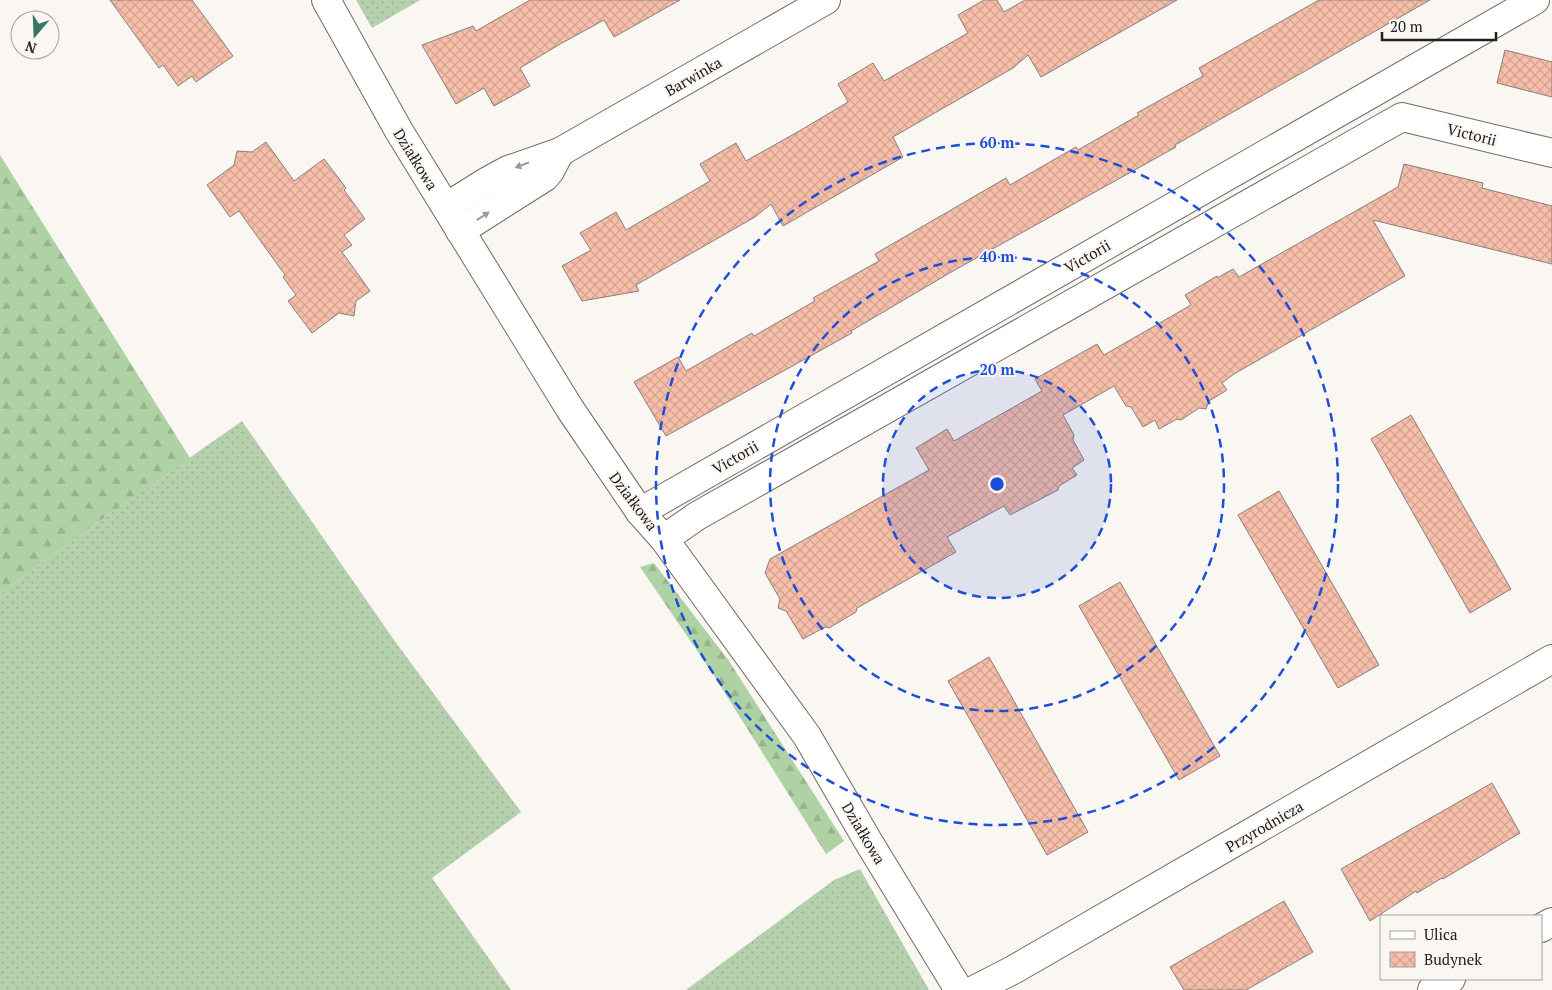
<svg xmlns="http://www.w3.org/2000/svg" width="1552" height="990" viewBox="0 0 1552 990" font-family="'PT Serif',serif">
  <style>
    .grass { fill: url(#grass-dots) }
    .forest { fill: url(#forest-firs) }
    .building { fill: url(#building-cross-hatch); stroke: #87817e }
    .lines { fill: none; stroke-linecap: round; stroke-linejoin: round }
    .minor-casing { stroke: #6e6a65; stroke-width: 30 }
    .minor { stroke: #fff; stroke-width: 28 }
    .oneway { fill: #9c9b9a }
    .ring { fill: none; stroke: #1d4ed8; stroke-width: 2.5; stroke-dasharray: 9 6 }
    .labels { text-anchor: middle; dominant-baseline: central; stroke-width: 4; stroke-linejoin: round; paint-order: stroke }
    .street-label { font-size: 15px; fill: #22211f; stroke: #faf6f1 }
    .centre { fill: #1d4ed8; stroke: #faf6f1; stroke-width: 2.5 }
    .ring-label { font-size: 15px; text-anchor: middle; font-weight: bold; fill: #1d4ed8; stroke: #faf6f1; stroke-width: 4; stroke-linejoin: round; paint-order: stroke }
  </style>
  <defs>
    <pattern id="grass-dots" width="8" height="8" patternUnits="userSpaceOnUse" patternTransform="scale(1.25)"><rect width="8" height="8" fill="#b5d0ad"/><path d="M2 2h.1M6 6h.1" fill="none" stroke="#9bb294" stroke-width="1.8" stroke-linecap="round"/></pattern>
    <pattern id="forest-firs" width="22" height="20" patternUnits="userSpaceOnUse" patternTransform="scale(1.25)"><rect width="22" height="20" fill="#aed2a4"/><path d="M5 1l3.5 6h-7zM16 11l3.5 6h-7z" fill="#95b48d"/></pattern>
    <pattern id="building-cross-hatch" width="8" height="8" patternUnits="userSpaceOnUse" patternTransform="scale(1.25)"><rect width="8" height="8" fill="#f6bda8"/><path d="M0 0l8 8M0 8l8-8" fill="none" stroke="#d3a290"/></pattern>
  </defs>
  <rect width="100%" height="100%" fill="#faf6f1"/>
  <g class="grass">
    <path d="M 356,0 L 420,0 L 372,28 Z"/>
    <path d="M 242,421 L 394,640 L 521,812 L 432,878 L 511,990 L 0,990 L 0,594 L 98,522 Z"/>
    <path d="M 860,869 L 929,990 L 686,990 L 834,880 Z"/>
  </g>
  <g class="forest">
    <path d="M 0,155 L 190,458 L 98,522 L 0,594 Z"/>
    <path d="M 654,563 L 729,661 L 844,841 L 826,854 L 713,674 L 640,567 Z"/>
  </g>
  <g class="building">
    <path d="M 110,0 L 192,0 L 233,56 L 196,82 L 192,76 L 178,86 L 163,65 L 159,68 Z"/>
    <path d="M 530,0 L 680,0 L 614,37 L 604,20 L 562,43 L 520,68 L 530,86 L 494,106 L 484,88 L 456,104 L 422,45 L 473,26 L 476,31 Z"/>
    <path d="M 984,0 L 997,0 L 1004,12 L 1025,0 L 1177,0 L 1041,77 L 1028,55 L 1013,68 L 893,137 L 903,157 L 783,226 L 771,204 L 755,217 L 636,285 L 639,291 L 582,301 L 562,266 L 591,250 L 580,233 L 616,212 L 626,230 L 710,181 L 700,164 L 736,143 L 746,161 L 801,130 L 848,102 L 838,84 L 873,63 L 884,81 L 968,33 L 958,15 Z"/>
    <path d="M 1319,0 L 1430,0 L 1175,145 L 1176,147 L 953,271 L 851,331 L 852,333 L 666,436 L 634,382 L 678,357 L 686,371 L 752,333 L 754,336 L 815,301 L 813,298 L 879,261 L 875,254 L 1006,178 L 1010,185 L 1076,147 L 1078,150 L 1139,115 L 1137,113 L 1203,76 L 1199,68 Z"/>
    <path d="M 1505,50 L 1552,62 L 1552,97 L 1497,83 Z"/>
    <path d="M 266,142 L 294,181 L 324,159 L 346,188 L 344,190 L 365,219 L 344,235 L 352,245 L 342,252 L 370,291 L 356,301 L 354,316 L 339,313 L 312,333 L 288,301 L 296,295 L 283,277 L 285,275 L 239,211 L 230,217 L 207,185 L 234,165 L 237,151 L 252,152 Z"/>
    <path d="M 1404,164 L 1483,183 L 1482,188 L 1552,206 L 1552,264 L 1373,220 L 1405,276 L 1234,374 L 1222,383 L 1227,390 L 1209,401 L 1206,409 L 1199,408 L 1181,420 L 1177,419 L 1159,429 L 1155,420 L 1143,427 L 1131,407 L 1126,406 L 1114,386 L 1063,415 L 1074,435 L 1073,440 L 1084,460 L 1072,468 L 1077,475 L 1059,486 L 1058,490 L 1010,515 L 1004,506 L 947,537 L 956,552 L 857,608 L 856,612 L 829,628 L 825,627 L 803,639 L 786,611 L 778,608 L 780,599 L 765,573 L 770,559 L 929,470 L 916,448 L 947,429 L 954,441 L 1042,391 L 1035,379 L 1097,344 L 1104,355 L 1191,305 L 1185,295 L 1217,276 L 1217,278 L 1233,269 L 1239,277 L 1398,187 Z"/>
    <path d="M 1411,415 L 1511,589 L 1470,613 L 1371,439 Z"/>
    <path d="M 1279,491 L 1379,665 L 1338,688 L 1238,515 Z"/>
    <path d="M 1120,582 L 1220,756 L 1179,780 L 1079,606 Z"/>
    <path d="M 989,657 L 1088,832 L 1047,855 L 948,681 Z"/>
    <path d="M 1492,783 L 1520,833 L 1443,879 L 1442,878 L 1417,893 L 1416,891 L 1370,921 L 1341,869 Z"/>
    <path d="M 1284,901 L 1313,952 L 1246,990 L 1184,990 L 1170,967 Z"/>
  </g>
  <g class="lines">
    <defs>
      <g id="minor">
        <path d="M 326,0 L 399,131 L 570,409 L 640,512 L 664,539 L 807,736 L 868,841 L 959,990"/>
        <path d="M 446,207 L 486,182 L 508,170 L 560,152 L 826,0"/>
        <path d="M 460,231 L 545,177 L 550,171 L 560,152"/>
        <path d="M 640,512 L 1535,0"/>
        <path d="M 664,539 L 697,516 L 1402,117 L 1552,153"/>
        <path d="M 1541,928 L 1552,922"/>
        <path d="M 974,990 L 1013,970 L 1552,659"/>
        <path d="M 1432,990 L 1451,979"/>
      </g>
    </defs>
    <use href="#minor" class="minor-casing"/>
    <use href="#minor" class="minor"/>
  </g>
  <defs><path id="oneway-solid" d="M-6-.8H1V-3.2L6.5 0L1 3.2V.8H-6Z" transform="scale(1.25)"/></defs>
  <g class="oneway">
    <use href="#oneway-solid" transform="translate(522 165) rotate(159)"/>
    <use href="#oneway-solid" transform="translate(483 216) rotate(-33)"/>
  </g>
  <circle cx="997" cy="484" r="114" fill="#1d4ed8" fill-opacity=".12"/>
  <g class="ring">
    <circle cx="997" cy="484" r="114"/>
    <circle cx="997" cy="484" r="227"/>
    <circle cx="997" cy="484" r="341"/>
  </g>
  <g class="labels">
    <g class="street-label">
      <text transform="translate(693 76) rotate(-30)">Barwinka</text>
      <text transform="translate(1472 134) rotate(14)">Victorii</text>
      <text transform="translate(416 159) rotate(58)">Działkowa</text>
      <text transform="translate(1087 256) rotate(-30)">Victorii</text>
      <text transform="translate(735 457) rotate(-30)">Victorii</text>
      <text transform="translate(634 501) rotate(53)">Działkowa</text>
      <text transform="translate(1264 826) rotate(-30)">Przyrodnicza</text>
      <text transform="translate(864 833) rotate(59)">Działkowa</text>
    </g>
  </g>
  <circle cx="997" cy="484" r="8" class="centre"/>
  <g class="ring-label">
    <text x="997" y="148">60 m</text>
    <text x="997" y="262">40 m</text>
    <text x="997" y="375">20 m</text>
  </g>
  <rect x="1380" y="915" width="162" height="65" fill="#faf6f1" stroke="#a4a19d"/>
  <rect x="1390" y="931" width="25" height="8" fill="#ffffff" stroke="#a4a19d"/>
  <text x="1424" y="940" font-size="15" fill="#22211f">Ulica</text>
  <rect x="1390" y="952" width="25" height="15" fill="url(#building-cross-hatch)" stroke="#a4a19d"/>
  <text x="1424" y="965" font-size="15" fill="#22211f">Budynek</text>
  <g transform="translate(35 35) rotate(199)"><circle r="24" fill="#faf6f1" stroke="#a4a19d"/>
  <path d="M0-4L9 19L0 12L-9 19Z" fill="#367665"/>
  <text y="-8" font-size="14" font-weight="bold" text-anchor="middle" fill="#22211f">N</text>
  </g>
  <path d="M1382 32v8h114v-8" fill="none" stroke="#22211f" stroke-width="2.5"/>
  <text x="1390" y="32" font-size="15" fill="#22211f" stroke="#faf6f1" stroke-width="4" paint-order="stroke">20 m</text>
</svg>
